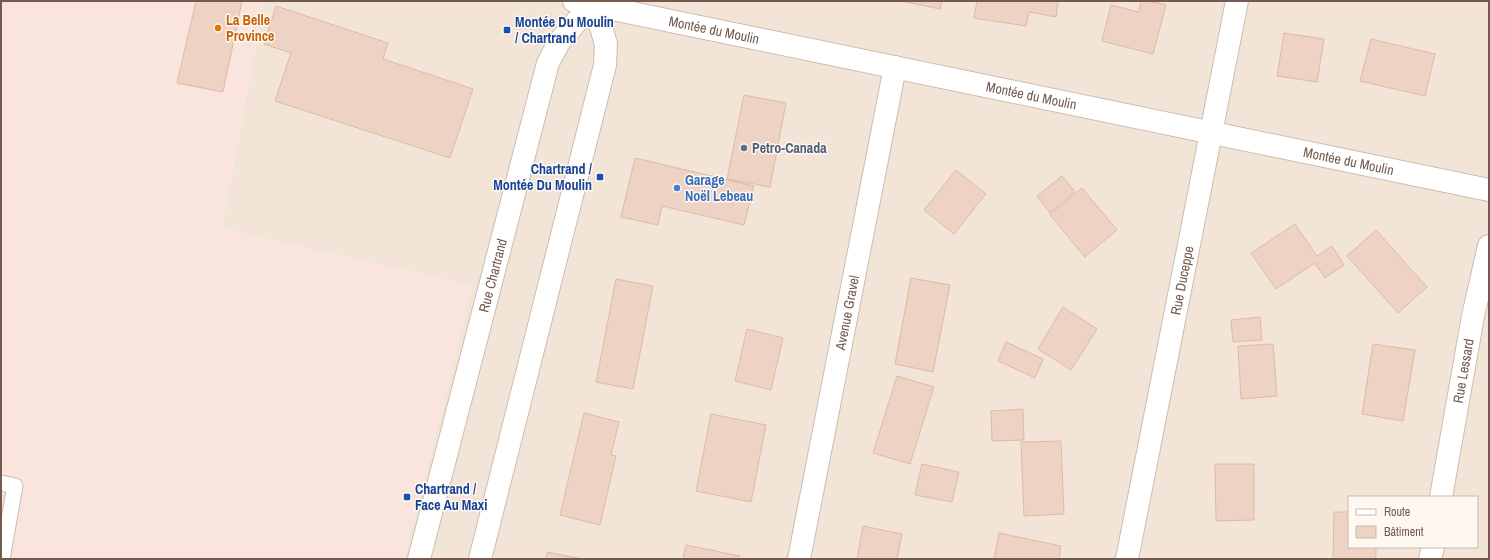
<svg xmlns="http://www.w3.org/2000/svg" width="1490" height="560" viewBox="0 0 1490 560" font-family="'Archivo Narrow',sans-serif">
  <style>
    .residential { fill: #f2e5d8; fill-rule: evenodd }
    .commercial { fill: #fae5de }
    .building { fill: #eed2c3; stroke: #e0b9a5 }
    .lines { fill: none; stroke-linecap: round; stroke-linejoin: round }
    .lane-casing { stroke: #ccbbb0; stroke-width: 17 }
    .street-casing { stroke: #ccbbb0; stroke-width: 24 }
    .secondary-casing { stroke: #cfbbae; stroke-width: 24 }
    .lane { stroke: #fff; stroke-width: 15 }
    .street { stroke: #fff; stroke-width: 22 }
    .secondary { stroke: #fff; stroke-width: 22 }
    .food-dot { fill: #e8710a; stroke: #fef8f0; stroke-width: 1.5 }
    .transit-dot { fill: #1a4fb4; stroke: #fef8f0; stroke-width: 1.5 }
    .service-dot { fill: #5c6f8a; stroke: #fef8f0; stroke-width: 1.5 }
    .shop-dot { fill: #3f7fe0; stroke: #fef8f0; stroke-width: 1.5 }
    .labels { text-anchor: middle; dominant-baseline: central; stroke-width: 3; stroke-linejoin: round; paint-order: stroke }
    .food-label { font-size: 14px; font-weight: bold; fill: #c56008; stroke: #fef8f0; text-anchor: start }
    .transit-label { font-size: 14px; font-weight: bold; fill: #164399; stroke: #fef8f0; text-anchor: start }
    .street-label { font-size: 14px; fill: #745a4f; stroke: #fef8f0 }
    .service-label { font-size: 14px; font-weight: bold; fill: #4e5e75; stroke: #fef8f0; text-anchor: start }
    .shop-label { font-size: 14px; font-weight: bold; fill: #366cbe; stroke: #fef8f0; text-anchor: start }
  </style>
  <rect width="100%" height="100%" fill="#fbf3e9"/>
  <path class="residential" d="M 264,1 L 1489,1 L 1489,559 L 403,559 L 473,286 L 221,229 ZM 1349,497 L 1477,497 L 1477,547 L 1349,547 Z"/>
  <path class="commercial" d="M 1,1 L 264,1 L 221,229 L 473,286 L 403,559 L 1,559 Z"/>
  <g class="building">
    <path d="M 196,1 L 242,1 L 223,92 L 177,83 Z"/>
    <path d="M 901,1 L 942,1 L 940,9 Z"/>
    <path d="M 977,1 L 1058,1 L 1056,17 L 1029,12 L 1026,26 L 974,18 Z"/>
    <path d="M 1141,1 L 1149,1 L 1166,5 L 1153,54 L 1102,41 L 1111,5 L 1139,12 Z"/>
    <path d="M 276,6 L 388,43 L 383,59 L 473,89 L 450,158 L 275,101 L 291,53 L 264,44 Z"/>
    <path d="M 1284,33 L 1324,39 L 1317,82 L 1277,76 Z"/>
    <path d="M 1371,39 L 1435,54 L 1425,96 L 1360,81 Z"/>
    <path d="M 744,95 L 786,103 L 770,187 L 727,179 Z"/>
    <path d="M 635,158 L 754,186 L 744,225 L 662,206 L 658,225 L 621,217 Z"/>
    <path d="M 956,170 L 986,194 L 954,234 L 924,210 Z"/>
    <path d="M 1062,176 L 1075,192 L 1050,213 L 1037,196 Z"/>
    <path d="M 1082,188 L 1117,230 L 1085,257 L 1050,215 Z"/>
    <path d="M 1295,224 L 1317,256 L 1332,246 L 1344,265 L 1325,278 L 1315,263 L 1276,289 L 1251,253 Z"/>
    <path d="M 1376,230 L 1427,287 L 1398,313 L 1347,256 Z"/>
    <path d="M 911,278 L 950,285 L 933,372 L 895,364 Z"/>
    <path d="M 616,279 L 653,286 L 633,389 L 596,382 Z"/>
    <path d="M 1063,307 L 1097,329 L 1071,370 L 1038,349 Z"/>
    <path d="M 1260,317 L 1262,340 L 1233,342 L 1231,320 Z"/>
    <path d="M 747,329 L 783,338 L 771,390 L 735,381 Z"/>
    <path d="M 1006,342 L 1043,359 L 1035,378 L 998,361 Z"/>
    <path d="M 1273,344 L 1277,396 L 1241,399 L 1238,346 Z"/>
    <path d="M 1373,344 L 1415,350 L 1403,421 L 1362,414 Z"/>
    <path d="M 897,376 L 934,387 L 910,464 L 873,453 Z"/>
    <path d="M 1023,409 L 1024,440 L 992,441 L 991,411 Z"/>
    <path d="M 584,413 L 619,422 L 611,455 L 616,456 L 600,525 L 560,515 Z"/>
    <path d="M 711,414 L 766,425 L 751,502 L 696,491 Z"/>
    <path d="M 1061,441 L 1064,514 L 1024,516 L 1021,442 Z"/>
    <path d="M 922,464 L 959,472 L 952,502 L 915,495 Z"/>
    <path d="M 1215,464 L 1254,464 L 1254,520 L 1216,521 Z"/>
    <path d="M 1334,512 L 1349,512 L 1349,547 L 1376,547 L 1376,559 L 1333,559 Z"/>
    <path d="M 863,526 L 902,534 L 897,559 L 857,559 Z"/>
    <path d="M 999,533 L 1061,546 L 1059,559 L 994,559 Z"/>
    <path d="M 686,545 L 740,556 L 739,559 L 683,559 Z"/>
    <path d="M 547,552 L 583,559 L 546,559 Z"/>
  </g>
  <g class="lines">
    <defs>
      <path id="lane" d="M 1,483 L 15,486 L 2,559"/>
      <g id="street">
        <path id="s1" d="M 1441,497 L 1473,316 L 1489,246"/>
        <path id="s2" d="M 419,559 L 548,63 L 559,42 L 591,5 L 592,1"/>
        <path d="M 480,559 L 605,65 L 606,44 L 600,24 L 591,5"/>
        <path id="s3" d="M 799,559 L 895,67"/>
        <path id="s4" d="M 1127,559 L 1237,1"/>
        <path d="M 1430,559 L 1433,547"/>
      </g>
      <g id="secondary">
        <path id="s5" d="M 574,1 L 1489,190"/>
      </g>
    </defs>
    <use href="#lane" class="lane-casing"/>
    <use href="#street" class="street-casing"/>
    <use href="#secondary" class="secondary-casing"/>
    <use href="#lane" class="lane"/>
    <use href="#street" class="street"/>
    <use href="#secondary" class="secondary"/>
  </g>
  <circle class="food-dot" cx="218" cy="28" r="4"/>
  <g class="transit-dot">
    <rect x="503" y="26" width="8" height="8" rx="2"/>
    <rect x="596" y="173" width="8" height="8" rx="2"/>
    <rect x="403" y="493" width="8" height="8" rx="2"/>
  </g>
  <circle class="service-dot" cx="744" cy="148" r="4"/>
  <circle class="shop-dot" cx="677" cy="188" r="4"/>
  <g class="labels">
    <g class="food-label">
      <text x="226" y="20">La Belle<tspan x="226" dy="16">Province</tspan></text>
    </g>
    <g class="transit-label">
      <text x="515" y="22">Montée Du Moulin<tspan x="515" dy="16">/ Chartrand</tspan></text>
      <text x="592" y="169" text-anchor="end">Chartrand /<tspan x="592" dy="16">Montée Du Moulin</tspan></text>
      <text x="415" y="489">Chartrand /<tspan x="415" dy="16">Face Au Maxi</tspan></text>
    </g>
    <g class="street-label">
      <text stroke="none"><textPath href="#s5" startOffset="143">Montée du Moulin</textPath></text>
      <text stroke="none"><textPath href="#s5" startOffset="467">Montée du Moulin</textPath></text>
      <text stroke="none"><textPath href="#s5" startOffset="791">Montée du Moulin</textPath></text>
      <text stroke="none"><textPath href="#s2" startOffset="293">Rue Chartrand</textPath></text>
      <text stroke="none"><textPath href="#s4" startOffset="284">Rue Duceppe</textPath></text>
      <text stroke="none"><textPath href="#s3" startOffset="251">Avenue Gravel</textPath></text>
      <text stroke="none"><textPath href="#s1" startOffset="128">Rue Lessard</textPath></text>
    </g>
    <g class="service-label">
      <text x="752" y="148">Petro-Canada</text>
    </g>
    <g class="shop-label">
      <text x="685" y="180">Garage<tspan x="685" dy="16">Noël Lebeau</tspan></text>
    </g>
  </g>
  <rect width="1490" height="560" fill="none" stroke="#745a4f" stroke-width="4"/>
  <rect x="1348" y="496" width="130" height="52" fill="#fef8f0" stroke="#c7b9b0"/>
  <rect x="1356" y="509" width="20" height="6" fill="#ffffff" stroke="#c7b9b0"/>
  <text x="1384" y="516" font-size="12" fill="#745a4f">Route</text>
  <rect x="1356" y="526" width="20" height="12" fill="#eed2c3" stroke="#c7b9b0"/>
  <text x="1384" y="536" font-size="12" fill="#745a4f">Bâtiment</text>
</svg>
